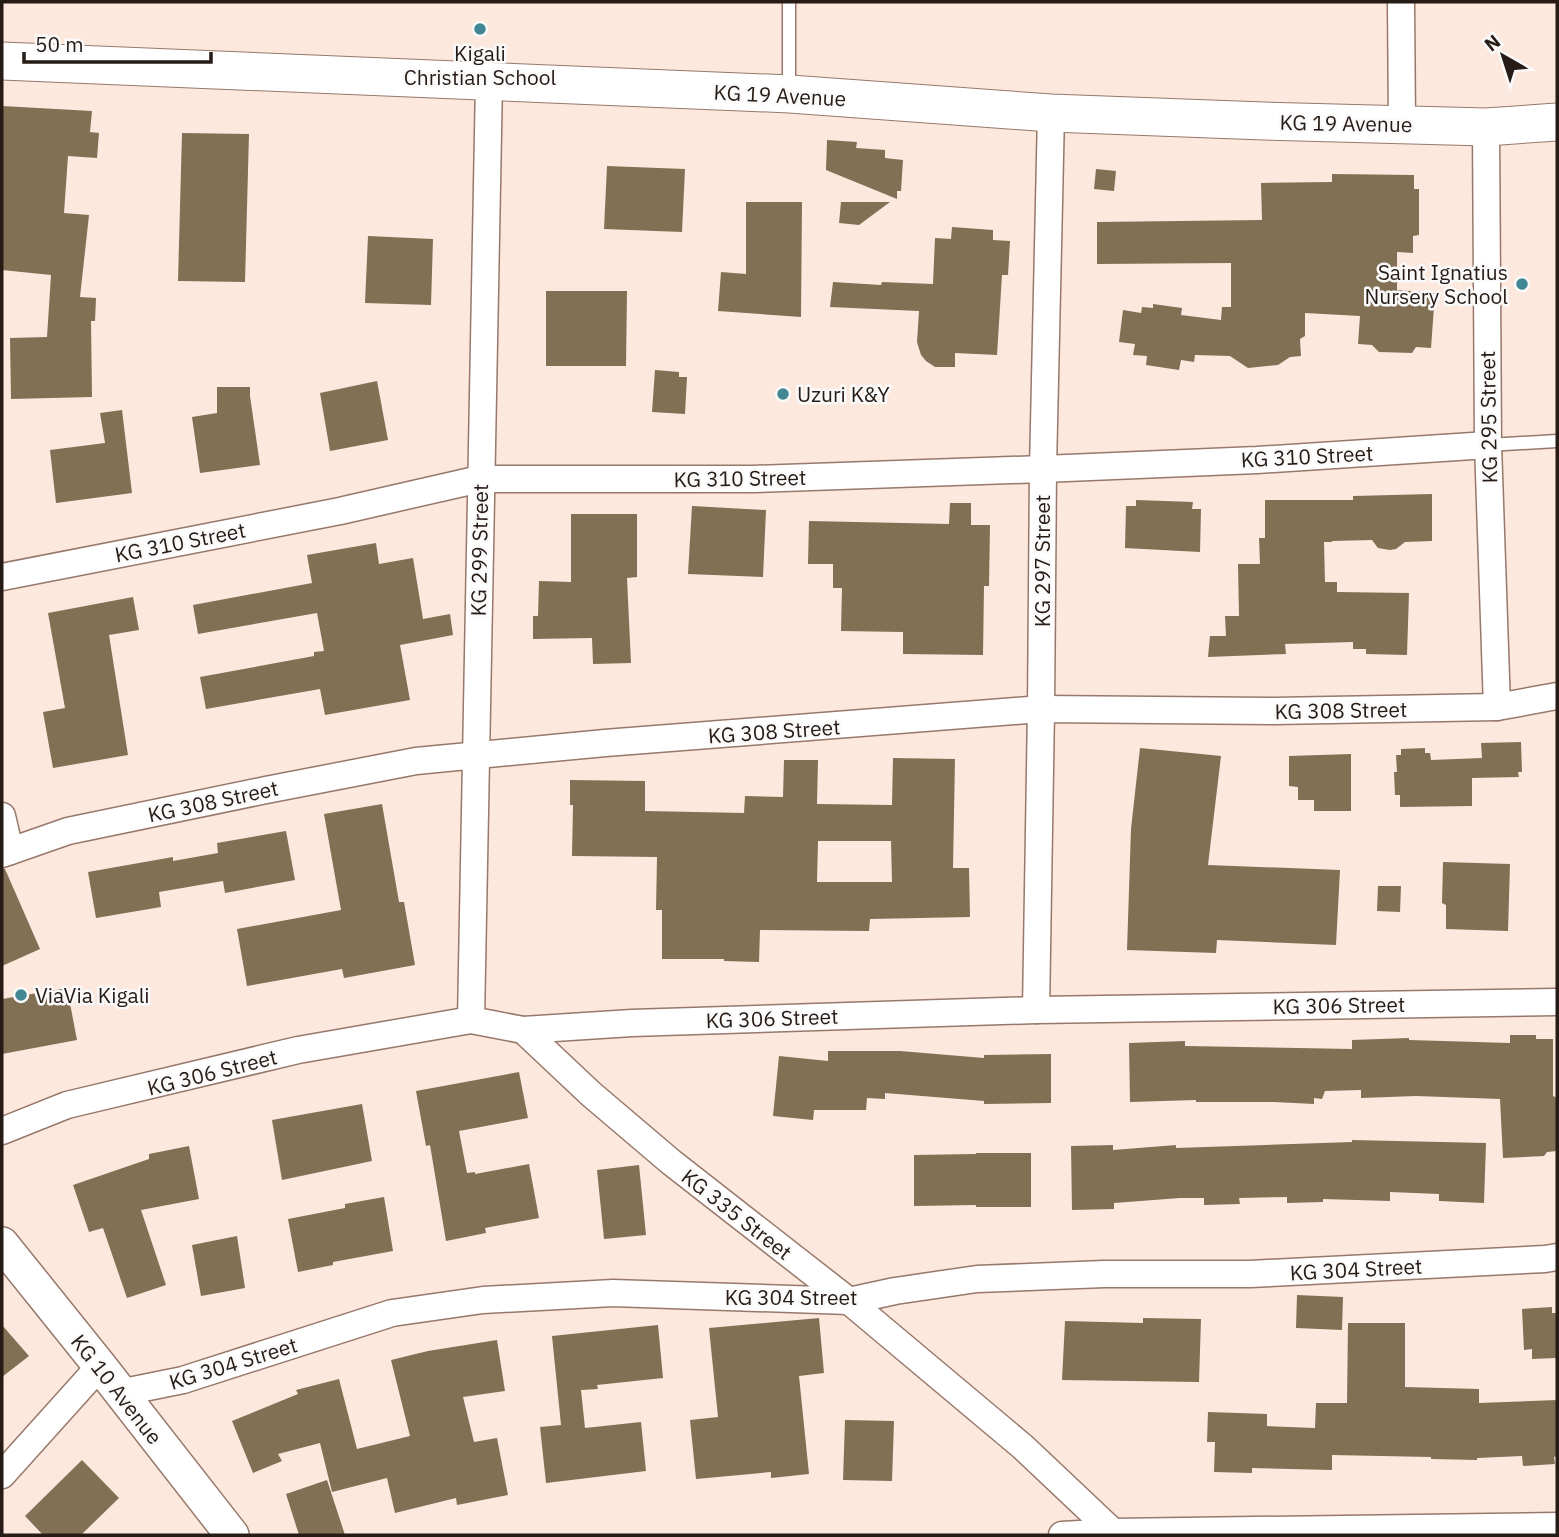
<svg xmlns="http://www.w3.org/2000/svg" width="1559" height="1537" viewBox="0 0 1559 1537" font-family="'IBM Plex Sans',sans-serif">
  <style>
    .building { fill: #817054; fill-rule: evenodd }
    .lines { fill: none; stroke-linecap: round; stroke-linejoin: round }
    .service-casing { stroke: #97786a; stroke-width: 15 }
    .minor-casing { stroke: #97786a; stroke-width: 29 }
    .tertiary-casing { stroke: #97786a; stroke-width: 36 }
    .secondary-casing { stroke: #97786a; stroke-width: 39 }
    .service { stroke: #fff; stroke-width: 12 }
    .minor { stroke: #fff; stroke-width: 26 }
    .tertiary { stroke: #fff; stroke-width: 33 }
    .secondary { stroke: #fff; stroke-width: 37 }
    .poi-dot { fill: #428894; stroke: #fafafa; stroke-width: 2.5 }
    .labels { text-anchor: middle; dominant-baseline: central; stroke-width: 5; stroke-linejoin: round; paint-order: stroke }
    .poi-label { font-size: 21px; fill: #271b16; stroke: #fafafa; text-anchor: start }
    .street-label { font-size: 21px; fill: #271b16; stroke: #fafafa }
  </style>
  <rect width="100%" height="100%" fill="#fde8de"/>
  <g class="building">
    <path d="M 2,106 L 92,111 L 90,132 L 99,133 L 97,158 L 68,156 L 64,213 L 89,215 L 80,297 L 96,298 L 95,321 L 91,321 L 92,397 L 11,399 L 10,338 L 47,337 L 51,275 L 2,270 Z"/>
    <path d="M 182,133 L 249,134 L 245,282 L 178,281 Z"/>
    <path d="M 827,140 L 857,142 L 856,148 L 885,150 L 885,158 L 903,160 L 901,191 L 897,191 L 897,199 L 826,170 Z"/>
    <path d="M 607,166 L 685,169 L 682,232 L 604,229 Z"/>
    <path d="M 1096,169 L 1116,171 L 1114,191 L 1094,189 Z"/>
    <path d="M 1332,174 L 1414,175 L 1414,189 L 1419,189 L 1419,235 L 1413,236 L 1413,253 L 1397,252 L 1397,290 L 1435,293 L 1431,348 L 1416,347 L 1412,353 L 1379,352 L 1372,345 L 1358,344 L 1360,316 L 1305,313 L 1305,336 L 1300,339 L 1301,356 L 1290,357 L 1278,365 L 1248,368 L 1230,356 L 1195,355 L 1194,362 L 1181,360 L 1179,370 L 1146,365 L 1147,356 L 1133,355 L 1135,344 L 1119,342 L 1123,310 L 1141,313 L 1142,307 L 1153,308 L 1153,304 L 1182,308 L 1181,315 L 1221,320 L 1222,307 L 1231,307 L 1231,263 L 1097,264 L 1097,222 L 1262,220 L 1261,183 L 1332,182 Z"/>
    <path d="M 746,202 L 802,202 L 801,317 L 718,311 L 721,272 L 746,274 Z"/>
    <path d="M 841,202 L 890,202 L 859,225 L 839,223 Z"/>
    <path d="M 952,227 L 993,230 L 993,240 L 1010,241 L 1008,275 L 1002,275 L 997,355 L 955,353 L 955,367 L 935,367 L 926,361 L 921,355 L 917,342 L 919,311 L 830,307 L 833,282 L 881,285 L 882,282 L 933,284 L 935,238 L 951,239 Z"/>
    <path d="M 368,236 L 433,239 L 431,305 L 365,303 Z"/>
    <path d="M 546,291 L 627,291 L 626,366 L 546,366 Z"/>
    <path d="M 655,370 L 679,372 L 679,377 L 687,377 L 685,414 L 652,412 Z"/>
    <path d="M 377,381 L 388,440 L 330,451 L 320,393 Z"/>
    <path d="M 217,387 L 250,387 L 250,396 L 260,465 L 200,473 L 192,417 L 217,413 Z"/>
    <path d="M 122,410 L 132,493 L 56,503 L 50,450 L 105,443 L 100,413 Z"/>
    <path d="M 1432,494 L 1432,541 L 1405,542 L 1396,549 L 1390,550 L 1378,548 L 1372,540 L 1332,541 L 1332,542 L 1324,542 L 1325,582 L 1337,582 L 1337,592 L 1409,593 L 1407,655 L 1366,654 L 1366,649 L 1353,649 L 1353,642 L 1285,644 L 1286,654 L 1208,657 L 1210,636 L 1226,636 L 1225,616 L 1239,616 L 1238,564 L 1260,564 L 1259,538 L 1265,538 L 1265,500 L 1353,500 L 1353,496 Z"/>
    <path d="M 1136,500 L 1193,502 L 1192,509 L 1201,509 L 1200,552 L 1125,548 L 1126,506 L 1136,506 Z"/>
    <path d="M 950,503 L 971,503 L 971,525 L 990,525 L 989,586 L 984,586 L 983,655 L 903,654 L 903,632 L 841,631 L 842,588 L 833,588 L 833,564 L 808,564 L 809,521 L 949,524 Z"/>
    <path d="M 692,506 L 766,510 L 763,577 L 688,574 Z"/>
    <path d="M 571,514 L 637,514 L 637,577 L 627,578 L 631,663 L 593,664 L 592,638 L 533,639 L 533,616 L 538,616 L 539,581 L 571,582 Z"/>
    <path d="M 376,543 L 379,564 L 413,558 L 423,619 L 450,614 L 453,635 L 400,645 L 410,700 L 325,715 L 320,689 L 206,709 L 200,677 L 314,656 L 314,652 L 324,651 L 317,613 L 198,634 L 193,605 L 312,583 L 307,555 Z"/>
    <path d="M 133,597 L 139,630 L 109,635 L 128,755 L 53,768 L 43,712 L 65,708 L 48,613 Z"/>
    <path d="M 1521,742 L 1522,772 L 1518,772 L 1519,777 L 1472,778 L 1472,806 L 1400,807 L 1400,795 L 1395,795 L 1394,772 L 1397,772 L 1396,755 L 1401,755 L 1401,749 L 1425,748 L 1425,753 L 1430,753 L 1431,760 L 1482,758 L 1481,743 Z"/>
    <path d="M 1140,748 L 1221,756 L 1208,865 L 1340,870 L 1336,945 L 1217,940 L 1216,953 L 1127,950 L 1131,829 Z"/>
    <path d="M 1351,754 L 1351,811 L 1314,811 L 1314,800 L 1298,800 L 1298,787 L 1289,786 L 1289,756 Z"/>
    <path d="M 893,758 L 955,759 L 953,868 L 969,868 L 970,917 L 870,919 L 869,931 L 760,930 L 759,962 L 724,961 L 724,959 L 662,959 L 662,910 L 656,910 L 657,857 L 572,856 L 573,805 L 570,805 L 570,780 L 645,781 L 645,811 L 744,813 L 745,796 L 783,797 L 784,760 L 818,760 L 817,804 L 892,805 ZM 818,841 L 891,841 L 892,882 L 817,882 Z"/>
    <path d="M 382,804 L 399,902 L 404,902 L 415,965 L 344,978 L 342,969 L 247,986 L 237,929 L 341,910 L 324,814 Z"/>
    <path d="M 286,831 L 295,880 L 225,893 L 223,881 L 159,892 L 161,907 L 96,918 L 88,872 L 173,857 L 173,861 L 218,853 L 217,843 Z"/>
    <path d="M 1443,862 L 1510,864 L 1508,931 L 1446,929 L 1446,905 L 1442,903 Z"/>
    <path d="M 2,869 L 5,869 L 40,949 L 2,966 Z"/>
    <path d="M 1378,886 L 1401,886 L 1400,912 L 1377,911 Z"/>
    <path d="M 67,988 L 77,1040 L 2,1054 L 2,999 Z"/>
    <path d="M 1510,1035 L 1536,1035 L 1536,1039 L 1553,1039 L 1553,1096 L 1557,1098 L 1557,1151 L 1547,1152 L 1544,1156 L 1503,1158 L 1500,1099 L 1416,1096 L 1361,1098 L 1361,1090 L 1325,1091 L 1322,1099 L 1314,1098 L 1314,1104 L 1274,1102 L 1196,1102 L 1196,1100 L 1130,1102 L 1129,1043 L 1185,1041 L 1185,1046 L 1352,1049 L 1352,1040 L 1409,1038 L 1409,1040 L 1510,1043 Z"/>
    <path d="M 828,1051 L 900,1051 L 984,1058 L 984,1055 L 1051,1054 L 1051,1103 L 984,1104 L 984,1101 L 885,1093 L 885,1099 L 867,1098 L 866,1110 L 814,1110 L 813,1120 L 773,1116 L 779,1056 L 828,1061 Z"/>
    <path d="M 519,1072 L 528,1118 L 459,1131 L 467,1173 L 475,1172 L 475,1174 L 529,1164 L 539,1218 L 485,1228 L 486,1233 L 446,1241 L 430,1145 L 426,1146 L 416,1091 Z"/>
    <path d="M 362,1104 L 372,1161 L 282,1180 L 272,1120 Z"/>
    <path d="M 1352,1140 L 1486,1143 L 1484,1203 L 1439,1201 L 1439,1194 L 1390,1192 L 1390,1201 L 1323,1199 L 1323,1202 L 1287,1203 L 1287,1197 L 1239,1198 L 1240,1204 L 1204,1205 L 1204,1198 L 1180,1198 L 1114,1203 L 1114,1209 L 1072,1210 L 1071,1146 L 1113,1145 L 1113,1150 L 1176,1145 L 1176,1148 L 1352,1142 Z"/>
    <path d="M 189,1146 L 199,1199 L 141,1210 L 166,1285 L 127,1298 L 103,1228 L 89,1232 L 73,1185 L 149,1159 L 149,1154 Z"/>
    <path d="M 976,1153 L 1031,1153 L 1031,1207 L 976,1207 L 976,1205 L 914,1206 L 914,1155 L 976,1154 Z"/>
    <path d="M 639,1165 L 646,1235 L 604,1239 L 597,1170 Z"/>
    <path d="M 384,1197 L 393,1251 L 333,1262 L 333,1265 L 298,1272 L 288,1219 L 345,1208 L 345,1204 Z"/>
    <path d="M 237,1236 L 245,1288 L 201,1296 L 192,1245 Z"/>
    <path d="M 1297,1295 L 1343,1297 L 1342,1330 L 1296,1328 Z"/>
    <path d="M 1552,1307 L 1552,1313 L 1557,1313 L 1557,1358 L 1532,1359 L 1532,1349 L 1524,1350 L 1522,1309 Z"/>
    <path d="M 819,1318 L 824,1373 L 799,1376 L 809,1474 L 771,1478 L 771,1472 L 696,1479 L 690,1420 L 718,1417 L 709,1328 Z"/>
    <path d="M 1143,1318 L 1201,1319 L 1199,1382 L 1062,1380 L 1065,1321 L 1143,1323 Z"/>
    <path d="M 1348,1323 L 1405,1323 L 1405,1387 L 1479,1389 L 1479,1403 L 1557,1400 L 1557,1456 L 1554,1457 L 1555,1464 L 1523,1466 L 1522,1456 L 1477,1458 L 1477,1460 L 1431,1459 L 1431,1457 L 1332,1455 L 1332,1470 L 1252,1468 L 1252,1473 L 1214,1472 L 1215,1442 L 1207,1442 L 1208,1412 L 1267,1414 L 1267,1426 L 1315,1428 L 1316,1403 L 1347,1403 Z"/>
    <path d="M 2,1325 L 29,1356 L 2,1377 Z"/>
    <path d="M 658,1325 L 663,1378 L 597,1385 L 598,1389 L 581,1390 L 585,1428 L 641,1422 L 646,1471 L 546,1483 L 540,1427 L 561,1425 L 552,1336 Z"/>
    <path d="M 497,1340 L 505,1391 L 463,1397 L 474,1442 L 497,1438 L 508,1495 L 457,1505 L 456,1498 L 395,1513 L 387,1478 L 332,1492 L 320,1443 L 278,1454 L 282,1461 L 253,1473 L 232,1421 L 298,1394 L 296,1390 L 339,1379 L 357,1449 L 410,1436 L 391,1360 L 428,1351 Z"/>
    <path d="M 845,1420 L 894,1421 L 892,1481 L 843,1480 Z"/>
    <path d="M 82,1460 L 119,1498 L 81,1535 L 43,1535 L 25,1516 Z"/>
    <path d="M 327,1480 L 345,1535 L 299,1535 L 286,1494 Z"/>
  </g>
  <g class="lines">
    <defs>
      <g id="service">
        <path d="M 789,2 L 789,90"/>
        <path d="M 1488,445 L 1557,441"/>
      </g>
      <g id="minor">
        <path d="M 1401,2 L 1402,125"/>
        <path d="M 1486,127 L 1488,445 L 1497,707"/>
        <path d="M 2,577 L 340,511 L 480,479 L 753,479 L 1043,469 L 1257,460 L 1488,445"/>
        <path d="M 2,816 L 10,851"/>
        <path d="M 2,854 L 68,831 L 266,790 L 416,761 L 605,743 L 1041,709 L 1274,711 L 1497,707 L 1557,696"/>
        <path d="M 1036,1010 L 1041,709 L 1043,469 L 1051,113"/>
        <path d="M 471,1020 L 489,81"/>
        <path d="M 523,1030 L 591,1094 L 671,1162 L 849,1301 L 1023,1447 L 1113,1532"/>
        <path d="M 2,1131 L 67,1105 L 298,1050 L 471,1020 L 523,1030 L 632,1023 L 1036,1010 L 1557,1002"/>
        <path d="M 119,1393 L 183,1380 L 392,1313 L 483,1300 L 613,1293 L 849,1301 L 895,1291 L 977,1279 L 1104,1274 L 1250,1274 L 1545,1259 L 1557,1257"/>
        <path d="M 2,1475 L 100,1366"/>
        <path d="M 1062,1535 L 1113,1532 L 1557,1526"/>
      </g>
      <path id="tertiary" d="M 2,1244 L 100,1366 L 232,1535"/>
      <path id="secondary" d="M 2,61 L 790,94 L 1051,113 L 1264,121 L 1486,127 L 1557,122"/>
    </defs>
    <use href="#service" class="service-casing"/>
    <use href="#minor" class="minor-casing"/>
    <use href="#tertiary" class="tertiary-casing"/>
    <use href="#secondary" class="secondary-casing"/>
    <use href="#service" class="service"/>
    <use href="#minor" class="minor"/>
    <use href="#tertiary" class="tertiary"/>
    <use href="#secondary" class="secondary"/>
  </g>
  <g class="poi-dot">
    <circle cx="480" cy="29" r="7"/>
    <circle cx="1522" cy="284" r="7"/>
    <circle cx="783" cy="394" r="7"/>
    <circle cx="21" cy="995" r="7"/>
  </g>
  <g class="labels">
    <g class="poi-label">
      <text x="480" y="53" text-anchor="middle">Kigali<tspan x="480" dy="24">Christian School</tspan></text>
      <text x="1508" y="272" text-anchor="end">Saint Ignatius<tspan x="1508" dy="24">Nursery School</tspan></text>
      <text x="797" y="394">Uzuri K&amp;Y</text>
      <text x="35" y="995">ViaVia Kigali</text>
    </g>
    <g class="street-label">
      <text transform="translate(780 95) rotate(3)">KG 19 Avenue</text>
      <text transform="translate(1346 123) rotate(1)">KG 19 Avenue</text>
      <text transform="translate(1488 417) rotate(-91)">KG 295 Street</text>
      <text transform="translate(1307 456) rotate(-3)">KG 310 Street</text>
      <text transform="translate(740 478) rotate(-1)">KG 310 Street</text>
      <text transform="translate(180 542) rotate(-11)">KG 310 Street</text>
      <text transform="translate(479 550) rotate(-89)">KG 299 Street</text>
      <text transform="translate(1042 561) rotate(-90)">KG 297 Street</text>
      <text transform="translate(1341 710) rotate(-1)">KG 308 Street</text>
      <text transform="translate(774 731) rotate(-4)">KG 308 Street</text>
      <text transform="translate(213 801) rotate(-12)">KG 308 Street</text>
      <text transform="translate(1339 1005) rotate(-1)">KG 306 Street</text>
      <text transform="translate(772 1018) rotate(-2)">KG 306 Street</text>
      <text transform="translate(212 1072) rotate(-14)">KG 306 Street</text>
      <text transform="translate(737 1214) rotate(38)">KG 335 Street</text>
      <text transform="translate(1356 1269) rotate(-3)">KG 304 Street</text>
      <text x="791" y="1297">KG 304 Street</text>
      <text transform="translate(233 1363) rotate(-17)">KG 304 Street</text>
      <text transform="translate(117 1389) rotate(52)">KG 10 Avenue</text>
    </g>
  </g>
  <rect width="1559" height="1537" fill="none" stroke="#271b16" stroke-width="7"/>
  <g transform="translate(1503 56) rotate(321)" stroke="#fafafa" stroke-width="5" paint-order="stroke">
  <path d="M0-5L12 26L0 18L-12 26Z" fill="#271b16"/>
  <text y="-10" font-size="19" font-weight="bold" text-anchor="middle" fill="#271b16">N</text>
  </g>
  <path d="M24 52v10h187v-10" fill="none" stroke="#271b16" stroke-width="3.5"/>
  <text x="35" y="52" font-size="21" fill="#271b16" stroke="#fafafa" stroke-width="5" paint-order="stroke">50 m</text>
</svg>
